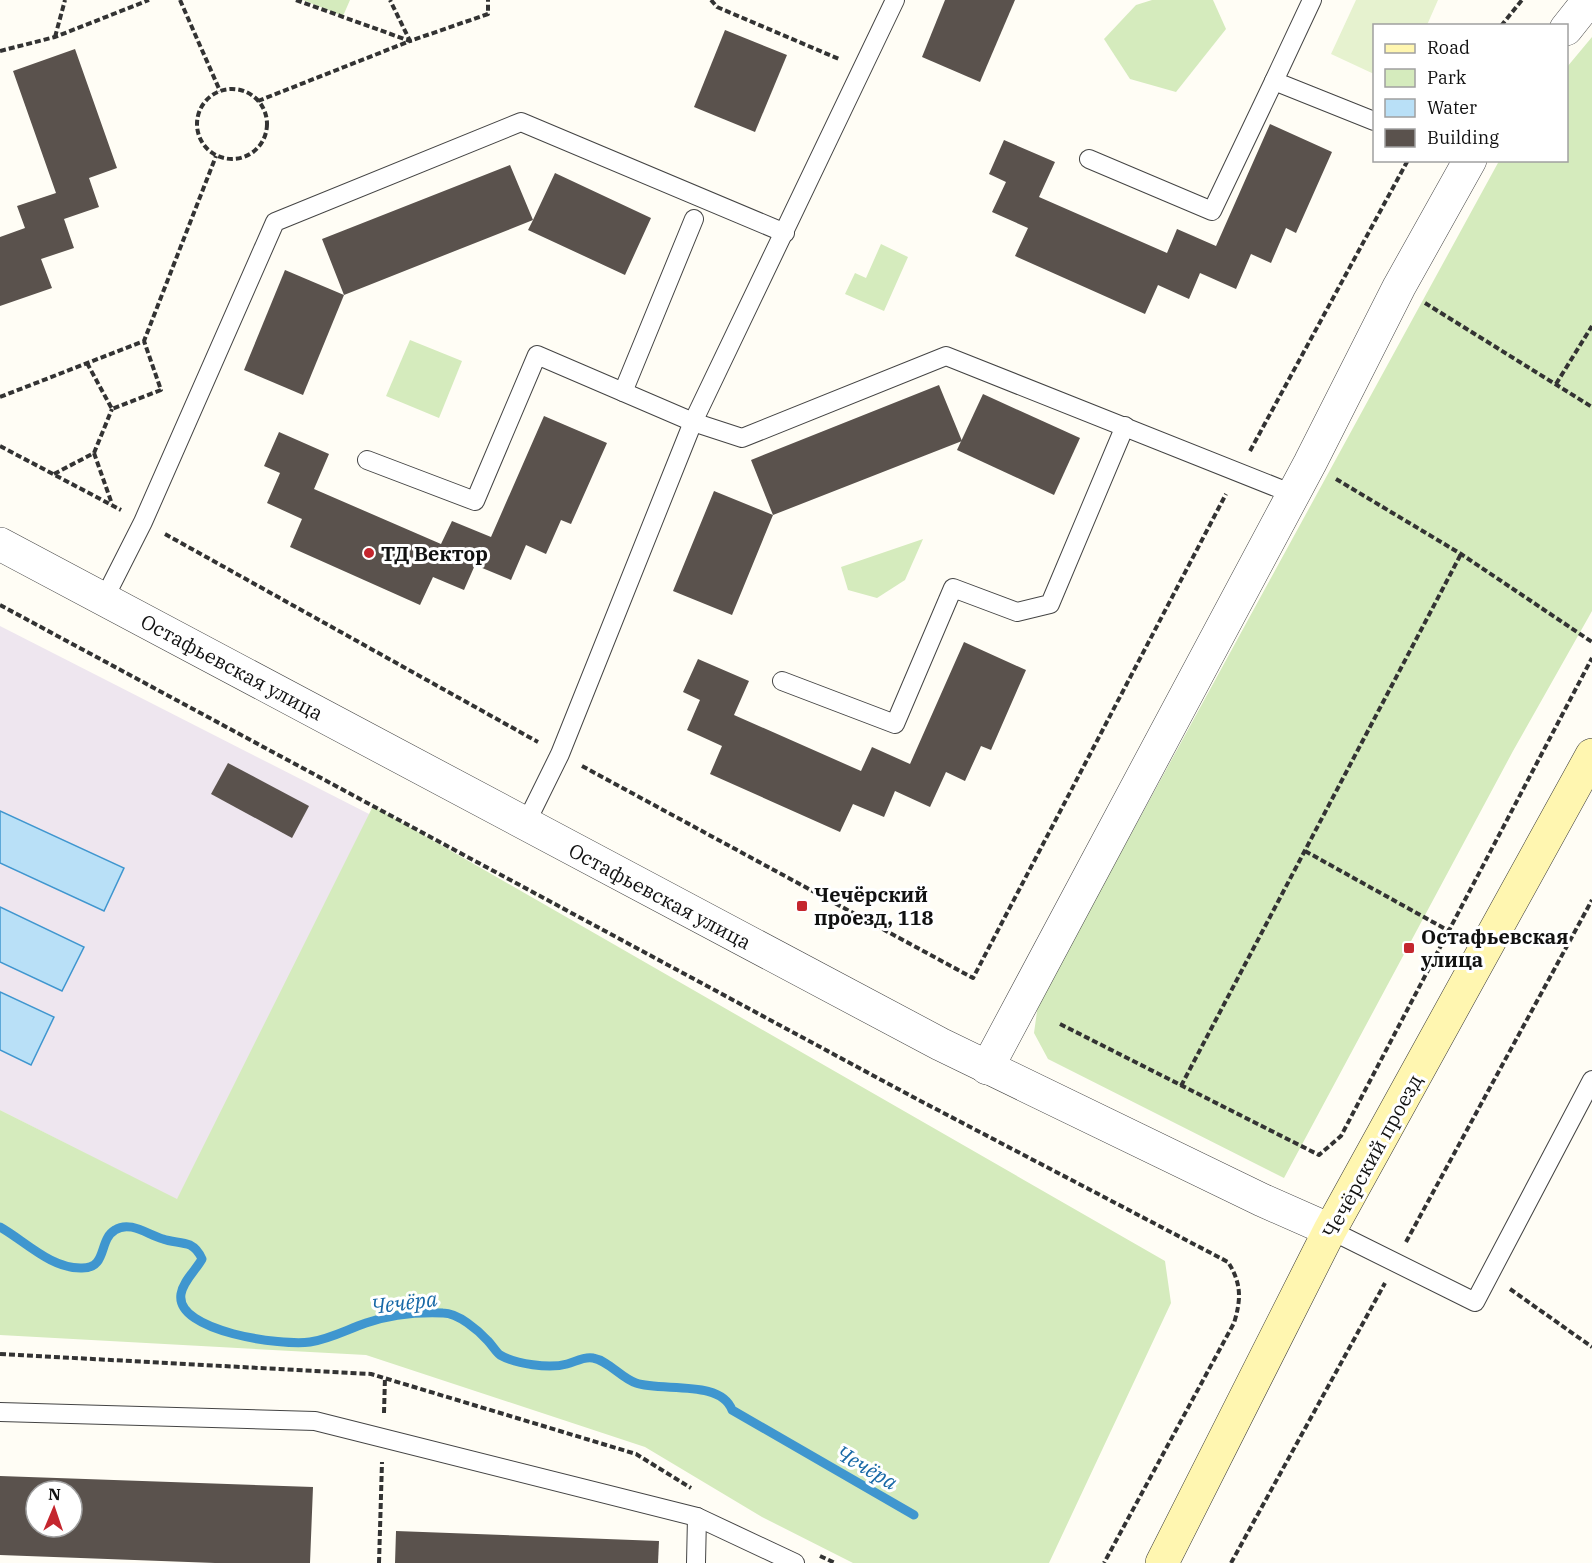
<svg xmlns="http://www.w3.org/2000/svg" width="1592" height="1563" viewBox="0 0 1592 1563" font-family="'IBM Plex Serif',serif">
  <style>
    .industrial { fill: #eee6ef }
    .green { fill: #d5ebbd }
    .pitch { fill: #e6f2cf }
    .water { fill: #b9e0f7; stroke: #3f96cf; stroke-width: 1.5 }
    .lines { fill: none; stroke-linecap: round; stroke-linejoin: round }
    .stream { stroke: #3f96cf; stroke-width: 9 }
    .building { fill: #5a524d; fill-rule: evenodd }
    .service-casing { stroke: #444; stroke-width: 20 }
    .minor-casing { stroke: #444; stroke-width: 34 }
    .tertiary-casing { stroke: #444; stroke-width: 34 }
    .secondary-casing { stroke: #333; stroke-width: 34 }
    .path { stroke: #333; stroke-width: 4; stroke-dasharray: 6 3; stroke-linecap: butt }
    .service { stroke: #fff; stroke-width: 18 }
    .minor { stroke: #fff; stroke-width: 33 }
    .tertiary { stroke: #fff; stroke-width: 33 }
    .secondary { stroke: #fff6b0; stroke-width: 33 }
    .poi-dot { fill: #c4262e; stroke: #fff; stroke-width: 2 }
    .labels { text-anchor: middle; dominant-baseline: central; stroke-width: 6; stroke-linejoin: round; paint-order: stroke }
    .poi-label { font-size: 20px; font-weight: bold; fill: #111; stroke: #fff; text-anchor: start }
    .street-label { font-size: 20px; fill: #111; stroke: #fff }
    .water-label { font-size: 21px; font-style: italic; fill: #1768a6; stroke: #fff }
  </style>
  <rect width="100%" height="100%" fill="#fffdf5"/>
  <path class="industrial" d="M 0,626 L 373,816 L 177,1200 L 0,1110 Z"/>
  <g class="green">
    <path d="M 303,0 L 350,0 L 343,16 Z"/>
    <path d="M 1152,0 L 1213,0 L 1226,29 L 1176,92 L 1130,79 L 1104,39 L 1136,5 Z"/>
    <path d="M 1592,37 L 1592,611 L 1513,751 L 1284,1178 L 1048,1059 L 1034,1033 L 1038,1004 L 1499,161 L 1566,160 L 1567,67 Z"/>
    <path d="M 881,244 L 908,257 L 884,311 L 845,294 L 855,273 L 866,278 Z"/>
    <path d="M 410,340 L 462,361 L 439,418 L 386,396 Z"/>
    <path d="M 923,539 L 905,580 L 877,598 L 848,590 L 841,567 Z"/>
    <path d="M 373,806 L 1165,1261 L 1171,1303 L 1049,1563 L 853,1563 L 762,1517 L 645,1447 L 366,1355 L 0,1335 L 0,1110 L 177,1199 Z"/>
  </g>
  <path class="pitch" d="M 1356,0 L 1438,0 L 1427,25 L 1374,26 L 1374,74 L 1331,54 Z"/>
  <g class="water">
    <path d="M 0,811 L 124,868 L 104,911 L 0,863 Z"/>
    <path d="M 0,907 L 84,947 L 62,991 L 0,962 Z"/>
    <path d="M 0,992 L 54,1017 L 31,1065 L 0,1050 Z"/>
  </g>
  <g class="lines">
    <path class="stream" d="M 0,1227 C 25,1241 51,1269 82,1268 C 108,1268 98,1240 115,1230 C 130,1220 148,1235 163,1239 C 171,1242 182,1242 190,1245 C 196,1248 199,1252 202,1259 C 196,1270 183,1281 181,1294 C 175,1332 283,1346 310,1342 C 330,1339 348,1329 366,1323 C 389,1315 418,1312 443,1313 C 458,1313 478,1330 488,1341 C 492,1345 496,1352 500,1355 C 516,1364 549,1369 567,1364 C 575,1362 584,1356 593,1358 C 609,1361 621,1378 636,1383 C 661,1392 721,1379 732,1410 L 914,1515"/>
  </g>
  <g class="building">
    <path d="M 945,0 L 1015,0 L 980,82 L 922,57 Z"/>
    <path d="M 725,30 L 787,55 L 755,132 L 694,107 Z"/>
    <path d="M 75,49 L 117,168 L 89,178 L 99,207 L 64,219 L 74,248 L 41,259 L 52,288 L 0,306 L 0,237 L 25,228 L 17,206 L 56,193 L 13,71 Z"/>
    <path d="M 1270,124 L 1332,152 L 1296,233 L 1286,228 L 1271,263 L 1251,254 L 1236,289 L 1200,273 L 1189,299 L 1158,285 L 1145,314 L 1015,256 L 1028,228 L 992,212 L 1006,182 L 989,174 L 1004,140 L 1055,162 L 1039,197 L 1167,253 L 1177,229 L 1216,246 Z"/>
    <path d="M 510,165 L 533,220 L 555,173 L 651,218 L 625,275 L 528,230 L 533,220 L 344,295 L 322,239 Z"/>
    <path d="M 285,270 L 344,295 L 303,395 L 244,370 Z"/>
    <path d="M 939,385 L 962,441 L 773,515 L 732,615 L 673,591 L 714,491 L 773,515 L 751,460 Z"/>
    <path d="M 983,394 L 1080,438 L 1054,495 L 957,450 Z"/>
    <path d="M 544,416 L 607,443 L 571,524 L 561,520 L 546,554 L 526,545 L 511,580 L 475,565 L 464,590 L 433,577 L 420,605 L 290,547 L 302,519 L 267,503 L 280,473 L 264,466 L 279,432 L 329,454 L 314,489 L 441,544 L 452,521 L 491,537 Z"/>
    <path d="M 964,642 L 1026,670 L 991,750 L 981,746 L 965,781 L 946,772 L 930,807 L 895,791 L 884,817 L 853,804 L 840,832 L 710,774 L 722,746 L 687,730 L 700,700 L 683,692 L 698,659 L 749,681 L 734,715 L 861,771 L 872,747 L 910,764 Z"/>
    <path d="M 228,763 L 309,806 L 292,838 L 211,794 Z"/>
    <path d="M 0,1476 L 313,1487 L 310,1563 L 215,1563 L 0,1555 ZM 36,1491 L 72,1491 L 72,1527 L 36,1527 Z"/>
    <path d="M 396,1531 L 659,1541 L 658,1563 L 395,1563 Z"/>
  </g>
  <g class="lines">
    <defs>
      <g id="service">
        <path d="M 1312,0 L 1274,81 L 1374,121"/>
        <path d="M 1089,159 L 1212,211 L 1274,81"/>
        <path d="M 623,392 L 694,219"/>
        <path d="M 367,460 L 475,501 L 537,355 L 693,422 L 742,438 L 946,356 L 1293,494"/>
        <path d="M 104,599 L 143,522 L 275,222 L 521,122 L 785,233"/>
        <path d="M 782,681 L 895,724 L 953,588 L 1017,612 L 1050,604 L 1125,426"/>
        <path d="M 525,825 L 560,754 L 693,422 L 895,0"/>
        <path d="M 1330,1230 L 1475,1302 L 1592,1080"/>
        <path d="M 0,1412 L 315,1421 L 697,1517 L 795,1563"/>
        <path d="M 696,1563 L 697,1517"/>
      </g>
      <g id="minor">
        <path d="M 1566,29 L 1589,0"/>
        <path d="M 987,1068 L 1310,463 L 1399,287 L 1470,160"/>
      </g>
      <path id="tertiary" d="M 0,544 L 940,1044 L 1262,1200 L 1330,1230"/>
      <path id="secondary" d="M 1162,1563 L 1330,1230 L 1592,755"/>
    </defs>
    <use href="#service" class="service-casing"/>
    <use href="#minor" class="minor-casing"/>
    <use href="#tertiary" class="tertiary-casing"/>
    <use href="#secondary" class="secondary-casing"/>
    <g class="path">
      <path d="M 180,0 L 220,91"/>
      <path d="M 296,0 L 410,41 L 488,14 L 488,0"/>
      <path d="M 711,0 L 717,7 L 839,59"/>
      <path d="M 1501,26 L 1522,0"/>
      <path d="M 55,37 L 65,0"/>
      <path d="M 0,51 L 55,37 L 149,0"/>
      <circle cx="232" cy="124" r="35"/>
      <path d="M 258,101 L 410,41 L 390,0"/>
      <path d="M 1425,303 L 1592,407"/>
      <path d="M 87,363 L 112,409 L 161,390 L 144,341"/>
      <path d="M 1556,384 L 1592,326"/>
      <path d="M 0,397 L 144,341 L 216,156"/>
      <path d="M 0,446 L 121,510"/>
      <path d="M 1250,451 L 1408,160"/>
      <path d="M 94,453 L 112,504"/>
      <path d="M 54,474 L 94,453 L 112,409"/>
      <path d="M 1336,479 L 1461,554 L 1592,642"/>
      <path d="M 165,534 L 538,742"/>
      <path d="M 0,605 L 913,1097 L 1228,1262 C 1242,1284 1241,1300 1234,1323 L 1104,1563"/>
      <path d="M 582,766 L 973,978 L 1226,494"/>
      <path d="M 1305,851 L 1449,931"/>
      <path d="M 1060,1024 L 1319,1155 L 1341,1136 L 1592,658"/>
      <path d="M 1181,1086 L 1461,554"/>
      <path d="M 1406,1242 L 1592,900"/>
      <path d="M 1510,1289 L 1592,1347"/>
      <path d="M 0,1354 L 371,1374 L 636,1454 L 691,1488"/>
      <path d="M 384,1413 L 385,1377"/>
      <path d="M 820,1556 L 835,1563"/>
      <path d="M 379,1563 L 382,1462"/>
      <path d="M 1231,1563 L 1385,1283"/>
    </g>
    <use href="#service" class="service"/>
    <use href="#minor" class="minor"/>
    <use href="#tertiary" class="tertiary"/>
    <use href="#secondary" class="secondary"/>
  </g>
  <g class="poi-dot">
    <circle cx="369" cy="553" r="6"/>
    <rect x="796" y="900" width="12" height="12" rx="3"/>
    <rect x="1403" y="942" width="12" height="12" rx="3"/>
  </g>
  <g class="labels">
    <g class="poi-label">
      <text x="381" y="553">ТД Вектор</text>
      <text x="814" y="894">Чечёрский<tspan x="814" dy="23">проезд, 118</tspan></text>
      <text x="1421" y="936">Остафьевская<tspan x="1421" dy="23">улица</tspan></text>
    </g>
    <g class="street-label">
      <text transform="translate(232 667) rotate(28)">Остафьевская улица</text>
      <text transform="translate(660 896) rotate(28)">Остафьевская улица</text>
      <text transform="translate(1372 1156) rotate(-61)">Чечёрский проезд</text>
    </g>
    <g class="water-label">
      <text transform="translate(404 1302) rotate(-7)">Чечёра</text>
      <text transform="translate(867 1467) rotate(30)">Чечёра</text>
    </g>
  </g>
  <rect x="1373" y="24" width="195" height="138" fill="#ffffff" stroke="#a0a0a0" stroke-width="1.5"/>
  <rect x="1385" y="44" width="30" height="9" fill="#fff6b0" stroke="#a0a0a0" stroke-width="1.5"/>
  <text x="1427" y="54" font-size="18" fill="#111111">Road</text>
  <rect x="1385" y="69" width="30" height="18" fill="#d5ebbd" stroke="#a0a0a0" stroke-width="1.5"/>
  <text x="1427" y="84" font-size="18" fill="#111111">Park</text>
  <rect x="1385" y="99" width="30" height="18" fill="#b9e0f7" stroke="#a0a0a0" stroke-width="1.5"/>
  <text x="1427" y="114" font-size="18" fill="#111111">Water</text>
  <rect x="1385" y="129" width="30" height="18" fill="#5a524d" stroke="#a0a0a0" stroke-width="1.5"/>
  <text x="1427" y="144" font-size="18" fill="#111111">Building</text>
  <g transform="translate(54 1509) rotate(2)"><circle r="28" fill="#ffffff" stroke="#a0a0a0" stroke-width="1.5"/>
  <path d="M0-4.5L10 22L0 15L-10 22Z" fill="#c4262e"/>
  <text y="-9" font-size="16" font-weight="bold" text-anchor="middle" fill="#111111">N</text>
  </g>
</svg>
